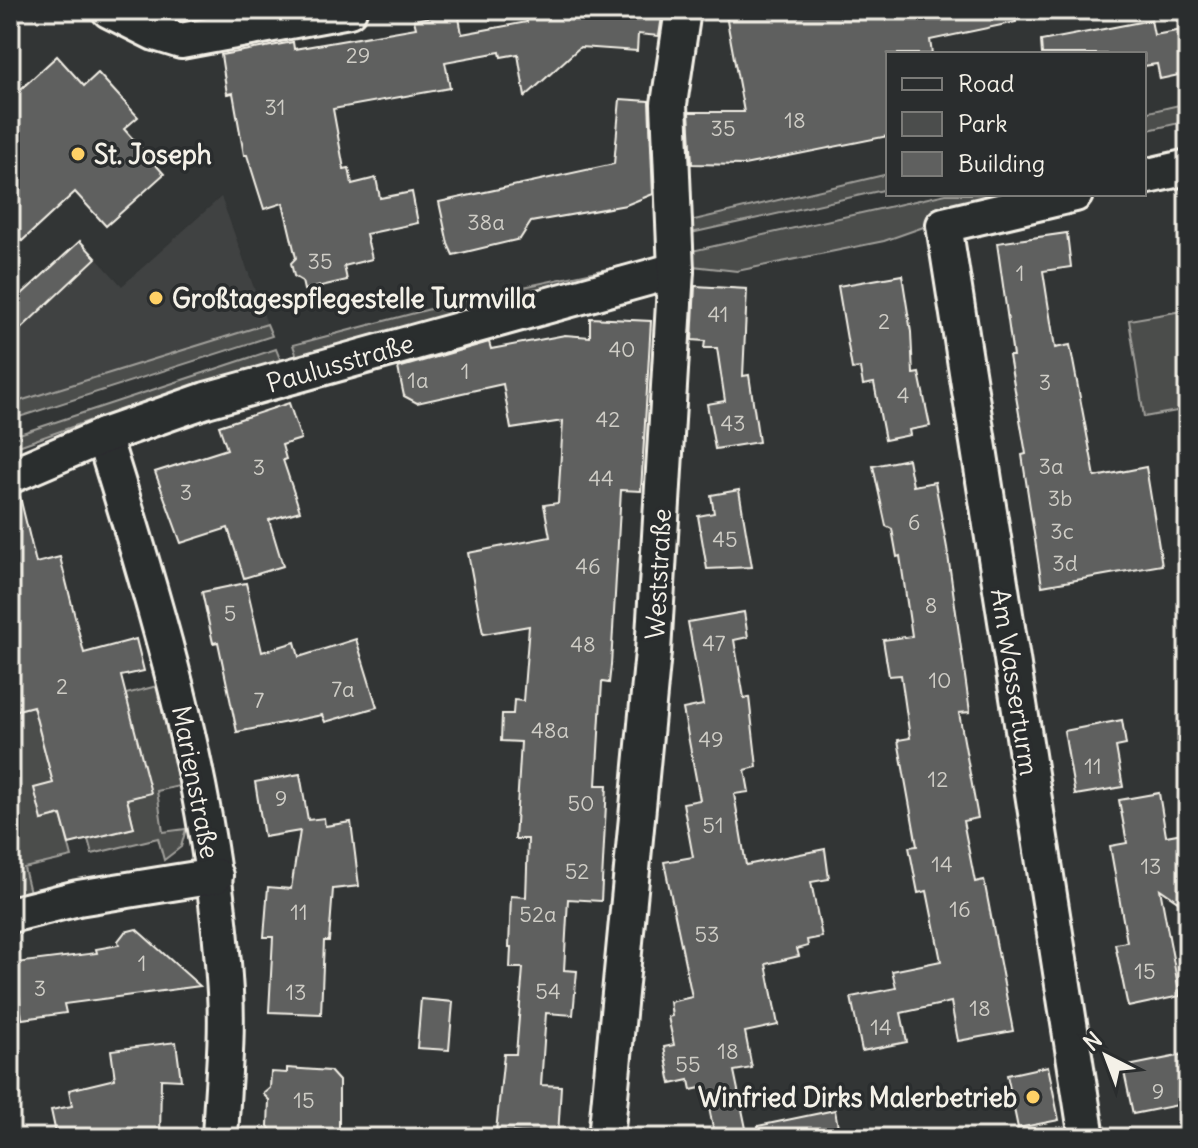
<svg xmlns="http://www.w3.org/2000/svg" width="1198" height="1148" viewBox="0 0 1198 1148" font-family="Delius,sans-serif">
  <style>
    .built { fill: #404242 }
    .green { fill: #4b4d4c; stroke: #a09f9a; stroke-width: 2 }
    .building { fill: #5f605f; stroke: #f4f1e8; stroke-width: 2 }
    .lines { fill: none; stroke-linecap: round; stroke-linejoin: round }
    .minor-casing { stroke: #f4f1e8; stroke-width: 40 }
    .minor { stroke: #2a2d2e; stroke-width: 34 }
    .poi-dot { fill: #ffd166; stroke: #2a2d2e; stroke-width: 3 }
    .labels { text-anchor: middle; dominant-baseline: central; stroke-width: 7; stroke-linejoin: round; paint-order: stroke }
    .number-label { font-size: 22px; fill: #cfcdc6 }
    .poi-label { font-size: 26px; font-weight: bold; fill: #f4f1e8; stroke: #2a2d2e; text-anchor: start }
    .street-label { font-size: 26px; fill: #f4f1e8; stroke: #2a2d2e }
  </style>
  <rect width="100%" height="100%" fill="#323535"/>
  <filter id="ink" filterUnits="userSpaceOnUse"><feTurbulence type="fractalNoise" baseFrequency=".0125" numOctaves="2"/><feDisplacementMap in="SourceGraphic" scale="16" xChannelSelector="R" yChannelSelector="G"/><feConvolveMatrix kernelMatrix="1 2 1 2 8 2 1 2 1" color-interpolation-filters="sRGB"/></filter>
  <g filter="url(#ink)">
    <path class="built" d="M 221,197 L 267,324 L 10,404 L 10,294 L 33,318 L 97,259 L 122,286 Z"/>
    <g class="green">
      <path d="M 1188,103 L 1188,121 L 1144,131 L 1144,113 Z"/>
      <path d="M 888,174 L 888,189 L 691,233 L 690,221 Z"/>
      <path d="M 946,194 L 1017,194 L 884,241 L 737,271 L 693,266 L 692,251 Z"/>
      <path d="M 658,258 L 298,360 L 293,345 L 468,299 Z"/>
      <path d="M 1188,310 L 1188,409 L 1144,417 L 1129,320 Z"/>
      <path d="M 267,324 L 272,336 L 10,420 L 10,404 Z"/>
      <path d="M 276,349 L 282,364 L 97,418 L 10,449 L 10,437 Z"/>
      <path d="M 157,686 L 179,786 L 157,791 L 163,832 L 186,829 L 181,847 L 164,860 L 158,838 L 92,854 L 88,839 L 134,828 L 127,799 L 126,694 Z"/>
      <path d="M 33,706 L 53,783 L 42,820 L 61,815 L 72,857 L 24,868 L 30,892 L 10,897 L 10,712 Z"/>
    </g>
    <g class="building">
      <path d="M 525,10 L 663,10 L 659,36 L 638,34 L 637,51 L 580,47 L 525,97 L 518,54 L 501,57 L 500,52 L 445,62 L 450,88 L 333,109 L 344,169 L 349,168 L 352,184 L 376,178 L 380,198 L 412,192 L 418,223 L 366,234 L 372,259 L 344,266 L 347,280 L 304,290 L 302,281 L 294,276 L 291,263 L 296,258 L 283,203 L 264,209 L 247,155 L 244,155 L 233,93 L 227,94 L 221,55 L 293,42 L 294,49 L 416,28 L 414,20 L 458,12 L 462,34 L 527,22 Z"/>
      <path d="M 725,10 L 1015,10 L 1016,22 L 930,40 L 932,54 L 888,54 L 888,136 L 744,165 L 692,164 L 689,112 L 744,112 Z"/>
      <path d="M 1151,20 L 1154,35 L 1188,29 L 1188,73 L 1160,79 L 1157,64 L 1144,66 L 1144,54 L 1042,54 L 1041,41 Z"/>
      <path d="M 57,56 L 84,86 L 98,73 L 138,117 L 124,129 L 164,174 L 106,226 L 75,192 L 22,241 L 10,229 L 10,99 Z"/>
      <path d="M 620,99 L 649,101 L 653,194 L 626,205 L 531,222 L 520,239 L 453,255 L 448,244 L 439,202 L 614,164 Z"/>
      <path d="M 1067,233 L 1071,267 L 1043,271 L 1055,348 L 1070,345 L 1095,477 L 1146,467 L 1162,565 L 1042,586 L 1022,455 L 1026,454 L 1009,356 L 1013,356 L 997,243 Z"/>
      <path d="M 80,241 L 96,258 L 10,339 L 10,305 Z"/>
      <path d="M 902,275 L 911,332 L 913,374 L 919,373 L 930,426 L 909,430 L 910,435 L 885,440 L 874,383 L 863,385 L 860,368 L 852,369 L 838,286 Z"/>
      <path d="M 695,286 L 747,289 L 743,376 L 749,375 L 759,442 L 715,449 L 707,404 L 725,401 L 717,348 L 704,348 L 705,341 L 692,340 Z"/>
      <path d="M 590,318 L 651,321 L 641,491 L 621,490 L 611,665 L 609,683 L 602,682 L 596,785 L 607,785 L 601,901 L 568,899 L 564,970 L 577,971 L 573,1015 L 546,1013 L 541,1085 L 561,1086 L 558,1136 L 496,1131 L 504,1054 L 516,1054 L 523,968 L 510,968 L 511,947 L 509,947 L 511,896 L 526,897 L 528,839 L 515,839 L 521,742 L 501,741 L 502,714 L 513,714 L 514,700 L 523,701 L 529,626 L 483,634 L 468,553 L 550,537 L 544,505 L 558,503 L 563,421 L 511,429 L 503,384 L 417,403 L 404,396 L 398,368 L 489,342 L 491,349 L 565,335 L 590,337 Z"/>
      <path d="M 289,403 L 301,439 L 282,445 L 286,459 L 283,460 L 300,511 L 269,520 L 283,566 L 244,578 L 228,528 L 181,543 L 155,472 L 227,449 L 219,426 Z"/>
      <path d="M 908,459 L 913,486 L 935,482 L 947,548 L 970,712 L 959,713 L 978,818 L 963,821 L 975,882 L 984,880 L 1013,1031 L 958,1041 L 951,1002 L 901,1013 L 907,1042 L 862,1051 L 851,997 L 896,988 L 892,971 L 941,961 L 927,891 L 918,893 L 909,847 L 917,846 L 898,740 L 910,738 L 901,675 L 889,676 L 883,640 L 912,636 L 900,556 L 897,557 L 892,529 L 886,526 L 873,466 Z"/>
      <path d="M 739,490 L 752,567 L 707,569 L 698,516 L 714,513 L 711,495 Z"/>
      <path d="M 20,497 L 36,563 L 60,557 L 84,653 L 136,639 L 144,671 L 121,676 L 151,793 L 127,799 L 134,828 L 69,844 L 61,815 L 42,820 L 34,788 L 53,783 L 33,706 L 10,712 L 10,498 Z"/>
      <path d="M 246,583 L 262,652 L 295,642 L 299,657 L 356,639 L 377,707 L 325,722 L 322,715 L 237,732 L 218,642 L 213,643 L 202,592 Z"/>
      <path d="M 744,612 L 748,637 L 734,640 L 744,698 L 749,697 L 757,767 L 745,770 L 749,792 L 734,794 L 746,865 L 825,849 L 829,879 L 811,882 L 822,937 L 807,940 L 808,946 L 797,949 L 799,956 L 766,964 L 778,1025 L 745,1032 L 752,1068 L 734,1071 L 748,1138 L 715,1138 L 705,1087 L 691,1090 L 689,1080 L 671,1084 L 664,1047 L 674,1045 L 668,1017 L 672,1016 L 670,1002 L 692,997 L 664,862 L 693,857 L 683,803 L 700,800 L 683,709 L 703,705 L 688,622 Z"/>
      <path d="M 1122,720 L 1126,745 L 1116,747 L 1123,787 L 1075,795 L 1064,731 Z"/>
      <path d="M 300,774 L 308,820 L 324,818 L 325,826 L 351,822 L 359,886 L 333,889 L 329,941 L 324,941 L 321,1014 L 269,1012 L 273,937 L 264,937 L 268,887 L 291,889 L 300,831 L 264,837 L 255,782 Z"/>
      <path d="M 1159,793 L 1166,836 L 1188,832 L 1188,908 L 1160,889 L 1180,996 L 1128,1007 L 1115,944 L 1127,942 L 1110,846 L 1127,843 L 1119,800 Z"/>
      <path d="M 136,929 L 200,986 L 64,1004 L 66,1013 L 22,1019 L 15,963 L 97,953 L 96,949 L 119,945 L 118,941 L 125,932 Z"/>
      <path d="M 421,999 L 453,1002 L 449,1050 L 417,1048 Z"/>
      <path d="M 176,1042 L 181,1080 L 161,1079 L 160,1138 L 115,1138 L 115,1131 L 82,1138 L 57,1138 L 51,1110 L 72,1106 L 69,1090 L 115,1079 L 111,1050 Z"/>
      <path d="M 1183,1055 L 1184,1058 L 1188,1058 L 1188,1103 L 1133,1114 L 1123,1067 Z"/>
      <path d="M 1048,1066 L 1059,1120 L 1018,1128 L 1007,1075 Z"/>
      <path d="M 287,1068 L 330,1071 L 339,1081 L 339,1138 L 274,1134 L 268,1126 L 269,1100 L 263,1094 L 270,1088 L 271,1072 L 287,1073 Z"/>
      <path d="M 835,1110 L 840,1138 L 760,1138 L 758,1126 Z"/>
    </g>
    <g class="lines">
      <defs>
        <g id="minor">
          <path d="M 109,10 L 155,33 L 181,41 L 349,10"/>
          <path d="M 1144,177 L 1188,167"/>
          <path d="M 1075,194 L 944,225 L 1087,1138"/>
          <path d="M 103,436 C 161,620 214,798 225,992 C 228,1040 222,1090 220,1138"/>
          <path d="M 10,476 L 103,436 L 206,400 L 676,270"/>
          <path d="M 10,915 L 78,898 L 215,876"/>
          <path d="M 606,1138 L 653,652 L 676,270 L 669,104 L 683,10"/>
        </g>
      </defs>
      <use href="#minor" class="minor-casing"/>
      <use href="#minor" class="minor"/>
    </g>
  </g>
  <g class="poi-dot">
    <circle cx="78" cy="154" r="8"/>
    <circle cx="156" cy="298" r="8"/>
    <circle cx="1033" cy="1097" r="8"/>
  </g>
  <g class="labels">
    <g class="number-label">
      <text x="358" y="55">29</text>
      <text x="275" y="107">31</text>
      <text x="795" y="120">18</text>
      <text x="723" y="128">35</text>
      <text x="486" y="222">38a</text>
      <text x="320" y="261">35</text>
      <text x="1020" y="273">1</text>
      <text x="718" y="314">41</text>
      <text x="884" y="321">2</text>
      <text x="622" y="349">40</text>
      <text x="465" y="371">1</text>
      <text x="418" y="380">1a</text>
      <text x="1045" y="382">3</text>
      <text x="903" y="395">4</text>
      <text x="608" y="419">42</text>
      <text x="733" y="423">43</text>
      <text x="1051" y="466">3a</text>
      <text x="259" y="467">3</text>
      <text x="601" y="478">44</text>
      <text x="186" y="492">3</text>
      <text x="1060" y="498">3b</text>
      <text x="914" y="522">6</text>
      <text x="1062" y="531">3c</text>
      <text x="725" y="539">45</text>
      <text x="1065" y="563">3d</text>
      <text x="588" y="566">46</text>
      <text x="931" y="605">8</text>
      <text x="230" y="613">5</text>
      <text x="714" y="643">47</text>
      <text x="583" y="644">48</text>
      <text x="940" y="680">10</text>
      <text x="62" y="686">2</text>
      <text x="343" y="689">7a</text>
      <text x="259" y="700">7</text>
      <text x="550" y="730">48a</text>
      <text x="711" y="739">49</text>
      <text x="1093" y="766">11</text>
      <text x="938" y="779">12</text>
      <text x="281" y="798">9</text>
      <text x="581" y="803">50</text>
      <text x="713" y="825">51</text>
      <text x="942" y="864">14</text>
      <text x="1151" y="866">13</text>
      <text x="577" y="871">52</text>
      <text x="960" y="909">16</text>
      <text x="299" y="912">11</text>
      <text x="538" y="914">52a</text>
      <text x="707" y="934">53</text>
      <text x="142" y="963">1</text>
      <text x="1145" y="971">15</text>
      <text x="40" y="988">3</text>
      <text x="548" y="991">54</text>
      <text x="296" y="992">13</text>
      <text x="980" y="1008">18</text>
      <text x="881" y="1027">14</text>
      <text x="728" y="1051">18</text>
      <text x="688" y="1064">55</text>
      <text x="1158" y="1091">9</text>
      <text x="304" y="1100">15</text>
    </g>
    <g class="poi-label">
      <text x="94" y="154">St. Joseph</text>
      <text x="172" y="298">Großtagespflegestelle Turmvilla</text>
      <text x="1017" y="1097" text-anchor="end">Winfried Dirks Malerbetrieb</text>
    </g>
    <g class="street-label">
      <text transform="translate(340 363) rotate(-16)">Paulusstraße</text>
      <text transform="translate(658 574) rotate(-87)">Weststraße</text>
      <text transform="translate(1015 682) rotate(81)">Am Wasserturm</text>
      <text transform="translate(196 782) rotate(79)">Marienstraße</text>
    </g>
  </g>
  <rect width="1198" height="1148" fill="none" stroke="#2a2d2e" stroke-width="40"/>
  <rect x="20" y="20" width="1158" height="1108" fill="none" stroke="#f4f1e8" stroke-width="3" filter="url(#ink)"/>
  <rect x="886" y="52" width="260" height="144" fill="#2a2d2e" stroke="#7b7b78" stroke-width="2"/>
  <rect x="902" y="78" width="40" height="12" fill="#2a2d2e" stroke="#7b7b78" stroke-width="2"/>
  <text x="958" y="92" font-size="24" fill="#f4f1e8">Road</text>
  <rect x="902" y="112" width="40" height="24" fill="#4b4d4c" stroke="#7b7b78" stroke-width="2"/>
  <text x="958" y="132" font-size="24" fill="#f4f1e8">Park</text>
  <rect x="902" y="152" width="40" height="24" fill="#5f605f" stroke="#7b7b78" stroke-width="2"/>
  <text x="958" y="172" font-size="24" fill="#f4f1e8">Building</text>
  <g transform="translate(1106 1056) rotate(318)" stroke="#2a2d2e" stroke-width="6" paint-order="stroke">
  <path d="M0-6L14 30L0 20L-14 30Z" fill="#f4f1e8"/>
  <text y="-12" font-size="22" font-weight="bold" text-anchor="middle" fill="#f4f1e8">N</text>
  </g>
</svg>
